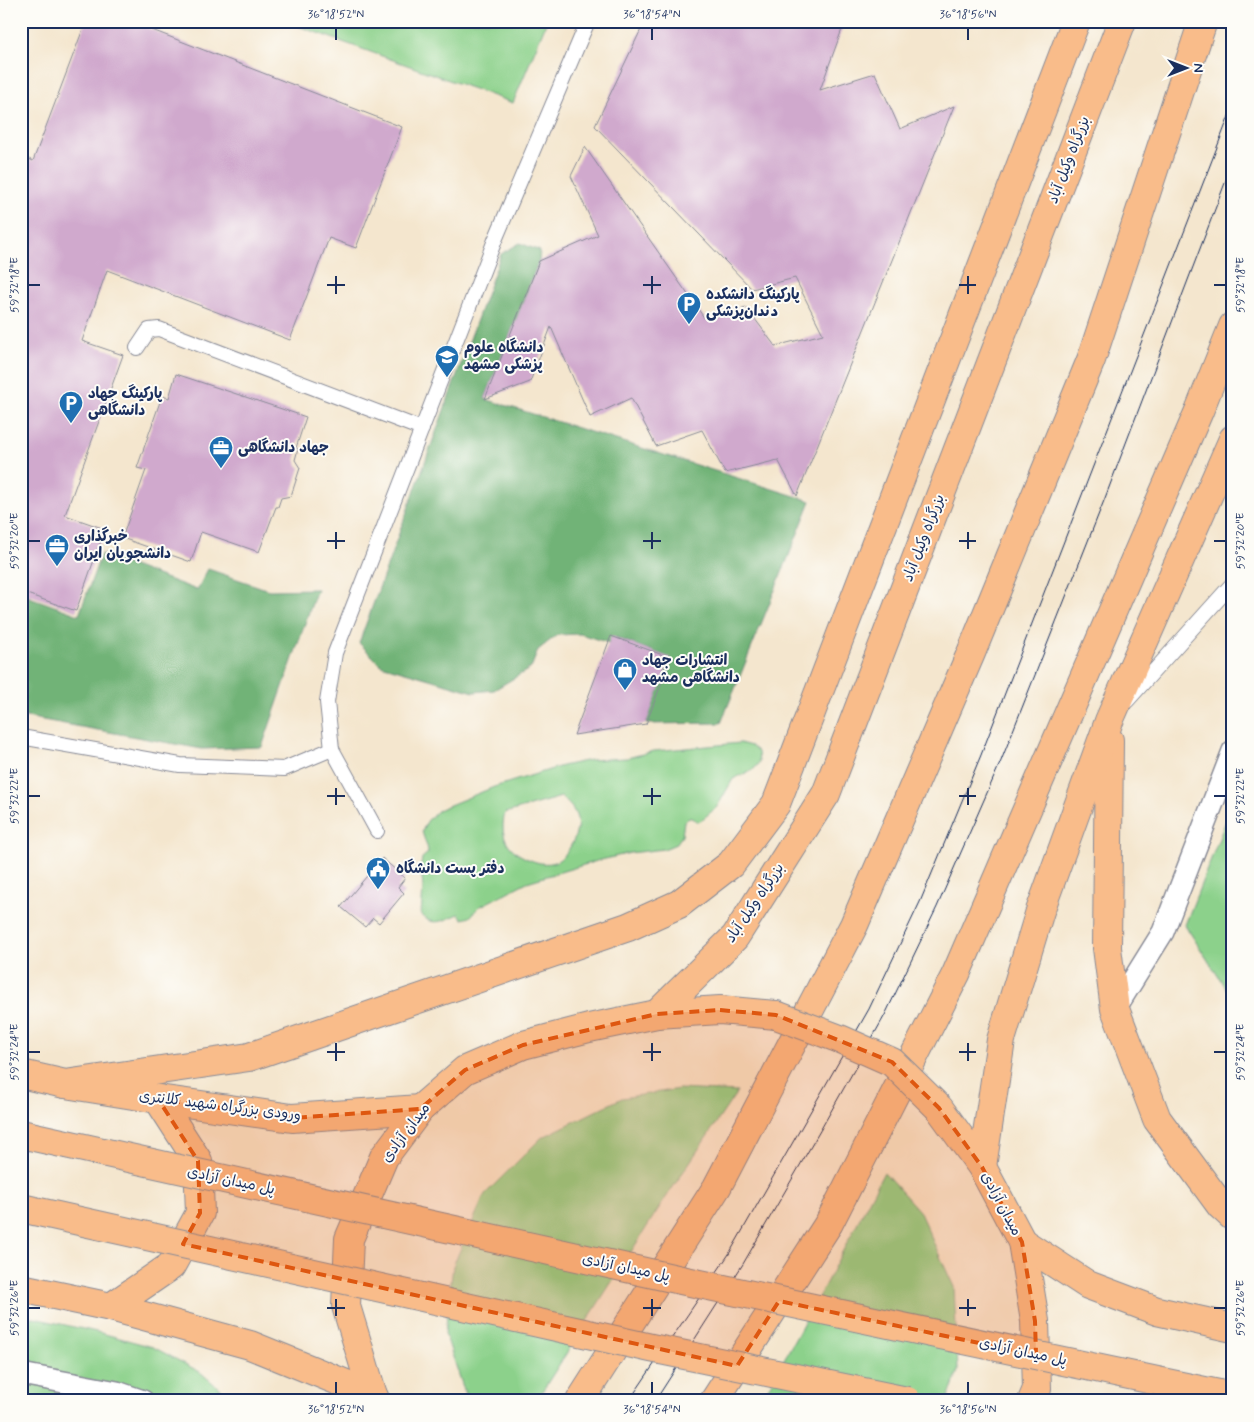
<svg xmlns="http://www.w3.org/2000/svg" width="1254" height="1422" viewBox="0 0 1254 1422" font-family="Mynerve,'Playpen Sans Arabic',sans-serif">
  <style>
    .green { fill: #8cd18b; stroke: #548074; fill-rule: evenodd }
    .forest { fill: #71b377; stroke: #46716a }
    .building { fill: #d0a9cd }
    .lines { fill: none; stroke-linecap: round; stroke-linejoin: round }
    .service-casing { stroke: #888a96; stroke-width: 16 }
    .pedestrian-casing { stroke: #888a96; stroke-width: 24 }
    .trunk-casing { stroke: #888a96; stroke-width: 30 }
    .service { stroke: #fff; stroke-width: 14 }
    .pedestrian { stroke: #fff; stroke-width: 21 }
    .trunk { stroke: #f9bc8a; stroke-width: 28 }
    .tram { stroke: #1b2f5e; stroke-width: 1 }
    .trunk-bridge-casing { stroke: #888a96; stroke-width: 30; stroke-linecap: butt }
    .trunk-bridge { stroke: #f9bc8a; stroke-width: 28 }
    .marked { fill: #de5710; fill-opacity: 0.2; stroke: #de5710; stroke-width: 4; stroke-dasharray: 10 6; stroke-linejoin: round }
    .ticks { fill: none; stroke: #1b2f5e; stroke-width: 2 }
    .labels { text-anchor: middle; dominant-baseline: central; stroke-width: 4; stroke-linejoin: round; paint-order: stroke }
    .street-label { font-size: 15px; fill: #1b2f5e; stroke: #fdfcf7 }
    .poi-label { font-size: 15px; font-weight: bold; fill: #1b2f5e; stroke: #fdfcf7; text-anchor: start }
    .neatline { fill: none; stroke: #1b2f5e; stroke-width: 2 }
    .ticks-label { font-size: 12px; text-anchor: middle; fill: #1b2f5e }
  </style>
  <rect width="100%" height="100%" fill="#fdfcf7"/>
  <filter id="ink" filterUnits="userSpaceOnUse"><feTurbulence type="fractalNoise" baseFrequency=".02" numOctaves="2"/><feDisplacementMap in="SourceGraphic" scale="10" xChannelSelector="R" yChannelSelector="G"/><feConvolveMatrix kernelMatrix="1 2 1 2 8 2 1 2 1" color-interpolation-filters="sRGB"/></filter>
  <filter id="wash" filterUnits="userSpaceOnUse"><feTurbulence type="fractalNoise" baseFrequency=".0096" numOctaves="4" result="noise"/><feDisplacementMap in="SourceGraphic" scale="20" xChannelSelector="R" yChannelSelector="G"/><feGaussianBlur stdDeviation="1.12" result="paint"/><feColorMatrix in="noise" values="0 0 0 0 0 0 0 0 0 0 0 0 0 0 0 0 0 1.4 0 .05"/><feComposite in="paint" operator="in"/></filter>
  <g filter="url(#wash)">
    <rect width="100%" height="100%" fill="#f4e6ce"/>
    <g class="green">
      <path d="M 284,21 L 547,21 L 513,103 Z"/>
      <path d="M 740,743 L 751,746 L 758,752 L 759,763 L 754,769 L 733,779 L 717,807 L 699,822 L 689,817 L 684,821 L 682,836 L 676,844 L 664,849 L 630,853 L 597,861 L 527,882 L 479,907 L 470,917 L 463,919 L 459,914 C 445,920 432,928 421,914 L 423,889 L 421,865 L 422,858 L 428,853 C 428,844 423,839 422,830 L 428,820 L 440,809 L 494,787 L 562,766 L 590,760 L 627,758 L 654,751 ZM 561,797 C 568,803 575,809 577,819 C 580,832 568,857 555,862 C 546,865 537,863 528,859 C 507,850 499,835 505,813 Z"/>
      <path d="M 1233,803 L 1233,999 L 1185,925 Z"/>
      <path d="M 679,1089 L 737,1092 L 657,1211 L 536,1401 L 469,1401 L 466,1396 L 445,1333 L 453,1266 L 485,1194 L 541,1138 L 622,1098 Z"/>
      <path d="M 884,1172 L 919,1211 L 954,1287 L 958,1371 L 947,1401 L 761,1401 L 826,1283 Z"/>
      <path d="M 21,1315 L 101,1333 L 153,1347 L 200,1372 L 234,1401 L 21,1401 Z"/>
    </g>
    <g class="forest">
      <path d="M 520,243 L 540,251 L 539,261 L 485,399 L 811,501 L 721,723 L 646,724 L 670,658 L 612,636 L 609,643 L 580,634 L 557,635 L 538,650 L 531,668 L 494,690 L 474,692 L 381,665 L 359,643 L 501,254 Z"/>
      <path d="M 101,554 L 197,590 L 208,569 L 269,590 L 317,589 L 262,747 L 202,749 L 21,716 L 21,594 L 79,615 Z"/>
    </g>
    <g id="blocks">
      <g class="building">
        <path d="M 86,21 L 129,21 L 402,127 L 356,248 L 329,238 L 290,340 L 107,270 L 82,341 L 123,355 L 65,515 L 105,529 L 76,611 L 21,592 L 21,182 L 29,159 L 33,161 Z"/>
        <path d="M 645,21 L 845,21 L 820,90 L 875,73 L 900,129 L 954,106 L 797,496 L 778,460 L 725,473 L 702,430 L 656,446 L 631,398 L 590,417 L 551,327 L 530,382 L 485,399 L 539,261 L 598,235 L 571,176 L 585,147 L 705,319 L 746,307 L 775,346 L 823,334 L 795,278 L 752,289 L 595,126 Z"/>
        <path d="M 176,374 L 306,417 L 296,448 L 298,449 L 295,460 L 300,468 L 291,496 L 281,498 L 278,507 L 276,507 L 259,552 L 201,532 L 191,562 L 122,538 L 146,470 L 137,468 L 162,396 L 169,398 Z"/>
        <path d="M 611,636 L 671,658 L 646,724 L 574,735 Z"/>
        <path d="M 382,858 L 405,878 L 398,887 L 404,893 L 379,923 L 373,918 L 365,927 L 341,907 Z"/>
      </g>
    </g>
  </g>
  <g filter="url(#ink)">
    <use href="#blocks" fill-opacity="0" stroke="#888a96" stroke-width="1"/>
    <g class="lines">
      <defs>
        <g id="service">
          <path d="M 137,348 L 149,330 L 159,329 L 422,429"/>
          <path d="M 1127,701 L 1233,583"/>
          <path d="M 21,737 L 180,765 L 284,769 L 332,749"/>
          <path d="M 377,831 L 332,749 L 327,702 L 335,653 L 495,240 L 588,21"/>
        </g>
        <g id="pedestrian">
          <path d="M 1115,1009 L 1163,932 L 1233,751"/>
          <path d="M 21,1374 L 117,1392 L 143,1401"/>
        </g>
        <g id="trunk">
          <path d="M 1109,740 L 1107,948 L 1115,1009 L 1157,1119 L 1221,1206 L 1233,1217"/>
          <path d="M 657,1014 L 735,937 L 826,794 L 1122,21"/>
          <path d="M 21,1074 L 65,1084 L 158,1099 L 292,1118 L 420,1109"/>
          <path d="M 65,1084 L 249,1057 L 628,927 L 679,904 L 731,864 L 776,804 L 1076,21"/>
          <path d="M 939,1108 L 982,1167 L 1022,1242 L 1035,1321 L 1037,1389 L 1032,1401"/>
          <path d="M 982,1167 L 1001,1040 L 1040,911 L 1109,721 L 1233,439"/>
          <path d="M 1022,1242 L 1088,1285 L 1157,1311 L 1233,1328"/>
          <path d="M 21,1288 L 111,1307 L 250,1345 L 373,1395"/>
          <path d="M 111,1307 L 171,1266 L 200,1213 L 198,1161 L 158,1099"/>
          <path d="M 376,1401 L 373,1395 L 346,1306 L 349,1239 L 384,1157 L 420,1109 L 465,1070 L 523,1045 L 589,1028 L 657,1014 L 720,1010 L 776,1015"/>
          <path d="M 580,1401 L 717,1187 L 854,925 L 971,653 L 1091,360 L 1203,21"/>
          <path d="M 714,1401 L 829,1223 L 956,974 L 1199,411 L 1233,326"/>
        </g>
      </defs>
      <use href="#service" class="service-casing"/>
      <use href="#pedestrian" class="pedestrian-casing"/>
      <use href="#trunk" class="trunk-casing"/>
      <use href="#service" class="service"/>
      <use href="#pedestrian" class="pedestrian"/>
      <use href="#trunk" class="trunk"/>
      <g class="tram">
        <path d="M 629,1401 L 729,1254 L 869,1009 L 920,902 L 981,755 L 1233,106"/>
        <path d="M 655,1401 L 743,1264 L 821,1129 L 885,1015 L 937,907 L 1001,761 L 1105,498 L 1233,162"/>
      </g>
      <defs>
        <g id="trunk-bridge">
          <path d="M 776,1015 L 840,1039 L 892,1062 L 939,1108"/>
          <path d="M 21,1134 L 681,1280 L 1233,1397"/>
          <path d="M 21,1208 L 651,1348 L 907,1401"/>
        </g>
      </defs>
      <use href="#trunk-bridge" class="trunk-bridge-casing"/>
      <use href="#trunk-bridge" class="trunk-bridge"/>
    </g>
  </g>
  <path class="marked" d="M 720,1010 L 776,1015 L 892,1062 L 939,1108 L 982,1167 L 1022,1242 L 1035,1321 L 1036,1355 L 779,1301 L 737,1366 L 183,1244 L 200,1213 L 198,1161 L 158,1099 L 292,1118 L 420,1109 L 465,1070 L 523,1045 L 657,1014 Z"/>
  <path class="ticks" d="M 336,28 L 336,40M 652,28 L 652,40M 968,28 L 968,40M 336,276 L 336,294M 652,276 L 652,294M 968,276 L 968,294M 28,285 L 40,285M 327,285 L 345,285M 643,285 L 661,285M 959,285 L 976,285M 1214,285 L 1226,285M 336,532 L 336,549M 652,532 L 652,549M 968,532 L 968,549M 28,541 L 40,541M 327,541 L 345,541M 643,541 L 661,541M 959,541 L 976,541M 1214,541 L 1226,541M 336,788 L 336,805M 652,788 L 652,805M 968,788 L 968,805M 28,796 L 40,796M 327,796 L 345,796M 643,796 L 661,796M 959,796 L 976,796M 1214,796 L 1226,796M 336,1043 L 336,1061M 652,1043 L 652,1061M 968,1043 L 968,1061M 28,1052 L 40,1052M 327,1052 L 345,1052M 643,1052 L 661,1052M 959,1052 L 976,1052M 1214,1052 L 1226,1052M 336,1299 L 336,1316M 652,1299 L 652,1316M 968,1299 L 968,1316M 28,1308 L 40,1308M 327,1308 L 345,1308M 643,1308 L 661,1308M 959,1308 L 976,1308M 1214,1308 L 1226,1308M 336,1382 L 336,1394M 652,1382 L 652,1394M 968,1382 L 968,1394"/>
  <defs>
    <symbol id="parking-pin" viewBox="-11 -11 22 30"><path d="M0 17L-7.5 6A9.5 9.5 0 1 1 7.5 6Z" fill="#1f6fb2" stroke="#fdfcf7"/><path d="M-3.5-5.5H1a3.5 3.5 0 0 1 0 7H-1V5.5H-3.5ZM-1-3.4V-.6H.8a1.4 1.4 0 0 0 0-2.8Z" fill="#fff"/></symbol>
    <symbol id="university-pin" viewBox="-11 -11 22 30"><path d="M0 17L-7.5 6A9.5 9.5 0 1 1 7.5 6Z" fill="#1f6fb2" stroke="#fdfcf7"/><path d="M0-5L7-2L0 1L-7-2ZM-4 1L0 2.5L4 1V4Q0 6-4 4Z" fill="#fff"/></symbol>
    <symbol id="office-pin" viewBox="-11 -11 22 30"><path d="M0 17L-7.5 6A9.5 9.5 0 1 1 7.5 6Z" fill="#1f6fb2" stroke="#fdfcf7"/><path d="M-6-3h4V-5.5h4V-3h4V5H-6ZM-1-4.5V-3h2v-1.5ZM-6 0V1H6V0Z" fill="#fff"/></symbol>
    <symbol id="shop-pin" viewBox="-11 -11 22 30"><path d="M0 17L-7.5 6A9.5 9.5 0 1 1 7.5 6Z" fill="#1f6fb2" stroke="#fdfcf7"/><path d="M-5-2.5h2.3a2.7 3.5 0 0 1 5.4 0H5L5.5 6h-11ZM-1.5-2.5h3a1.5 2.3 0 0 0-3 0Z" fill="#fff"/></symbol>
    <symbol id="civic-pin" viewBox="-11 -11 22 30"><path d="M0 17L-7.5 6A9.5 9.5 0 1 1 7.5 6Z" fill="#1f6fb2" stroke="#fdfcf7"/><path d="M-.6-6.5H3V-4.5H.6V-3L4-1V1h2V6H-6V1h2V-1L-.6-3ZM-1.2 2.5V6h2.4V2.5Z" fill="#fff"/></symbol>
  </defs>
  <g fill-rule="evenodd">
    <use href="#parking-pin" x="675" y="290" width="28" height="38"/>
    <use href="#university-pin" x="433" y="343" width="28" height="38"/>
    <use href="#parking-pin" x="57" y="389" width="28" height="38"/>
    <use href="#office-pin" x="207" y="434" width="28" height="38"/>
    <use href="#office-pin" x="43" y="532" width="28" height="38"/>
    <use href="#shop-pin" x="611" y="656" width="28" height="38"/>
    <use href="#civic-pin" x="364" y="855" width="28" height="38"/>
  </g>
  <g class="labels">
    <g class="street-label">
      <text transform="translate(1069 160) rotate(-69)">بزرگراه وکیل آباد</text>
      <text transform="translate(924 538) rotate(-69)">بزرگراه وکیل آباد</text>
      <text transform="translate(755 903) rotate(-56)">بزرگراه وکیل آباد</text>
      <text transform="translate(220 1106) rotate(7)">ورودی بزرگراه شهید کلانتری</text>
      <text transform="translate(406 1133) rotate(-53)">میدان آزادی</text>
      <text transform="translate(231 1181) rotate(12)">پل میدان آزادی</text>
      <text transform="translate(1001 1204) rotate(62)">میدان آزادی</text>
      <text transform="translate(626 1268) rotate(12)">پل میدان آزادی</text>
      <text transform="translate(1023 1352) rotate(12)">پل میدان آزادی</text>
    </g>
    <g class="poi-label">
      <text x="706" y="295">پارکینگ دانشکده<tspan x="706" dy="17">دندان‌پزشکی</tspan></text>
      <text x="464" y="348">دانشگاه علوم<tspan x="464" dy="17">پزشکی مشهد</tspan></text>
      <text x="88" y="394">پارکینگ جهاد<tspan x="88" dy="17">دانشگاهی</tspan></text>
      <text x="238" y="448">جهاد دانشگاهی</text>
      <text x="74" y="537">خبرگذاری<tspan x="74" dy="17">دانشجویان ایران</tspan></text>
      <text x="642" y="661">انتشارات جهاد<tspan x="642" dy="17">دانشگاهی مشهد</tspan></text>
      <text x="396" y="869">دفتر پست دانشگاه</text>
    </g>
  </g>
  <rect width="1254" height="1422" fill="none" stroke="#fdfcf7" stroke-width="55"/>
  <g transform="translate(1186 68) rotate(90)" stroke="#fdfcf7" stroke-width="4" paint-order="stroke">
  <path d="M0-4L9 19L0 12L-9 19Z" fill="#1b2f5e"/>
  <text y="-8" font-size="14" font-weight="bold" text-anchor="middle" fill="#1b2f5e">N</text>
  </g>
  <rect x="28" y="28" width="1198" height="1366" class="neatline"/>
  <g class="ticks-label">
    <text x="336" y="18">36°18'52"N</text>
    <text x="652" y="18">36°18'54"N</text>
    <text x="968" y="18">36°18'56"N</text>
    <text transform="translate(1240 285) rotate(-90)" y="4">59°32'18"E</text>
    <text transform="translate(14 285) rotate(-90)" y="4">59°32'18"E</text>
    <text transform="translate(1240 541) rotate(-90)" y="4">59°32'20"E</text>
    <text transform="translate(14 541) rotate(-90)" y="4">59°32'20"E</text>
    <text transform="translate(14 796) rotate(-90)" y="4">59°32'22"E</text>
    <text transform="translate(1240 796) rotate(-90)" y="4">59°32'22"E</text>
    <text transform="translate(14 1052) rotate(-90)" y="4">59°32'24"E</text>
    <text transform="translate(1240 1052) rotate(-90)" y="4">59°32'24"E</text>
    <text transform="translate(1240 1308) rotate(-90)" y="4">59°32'26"E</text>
    <text transform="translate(14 1308) rotate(-90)" y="4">59°32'26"E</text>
    <text x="336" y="1413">36°18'52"N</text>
    <text x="652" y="1413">36°18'54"N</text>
    <text x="968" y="1413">36°18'56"N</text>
  </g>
</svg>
